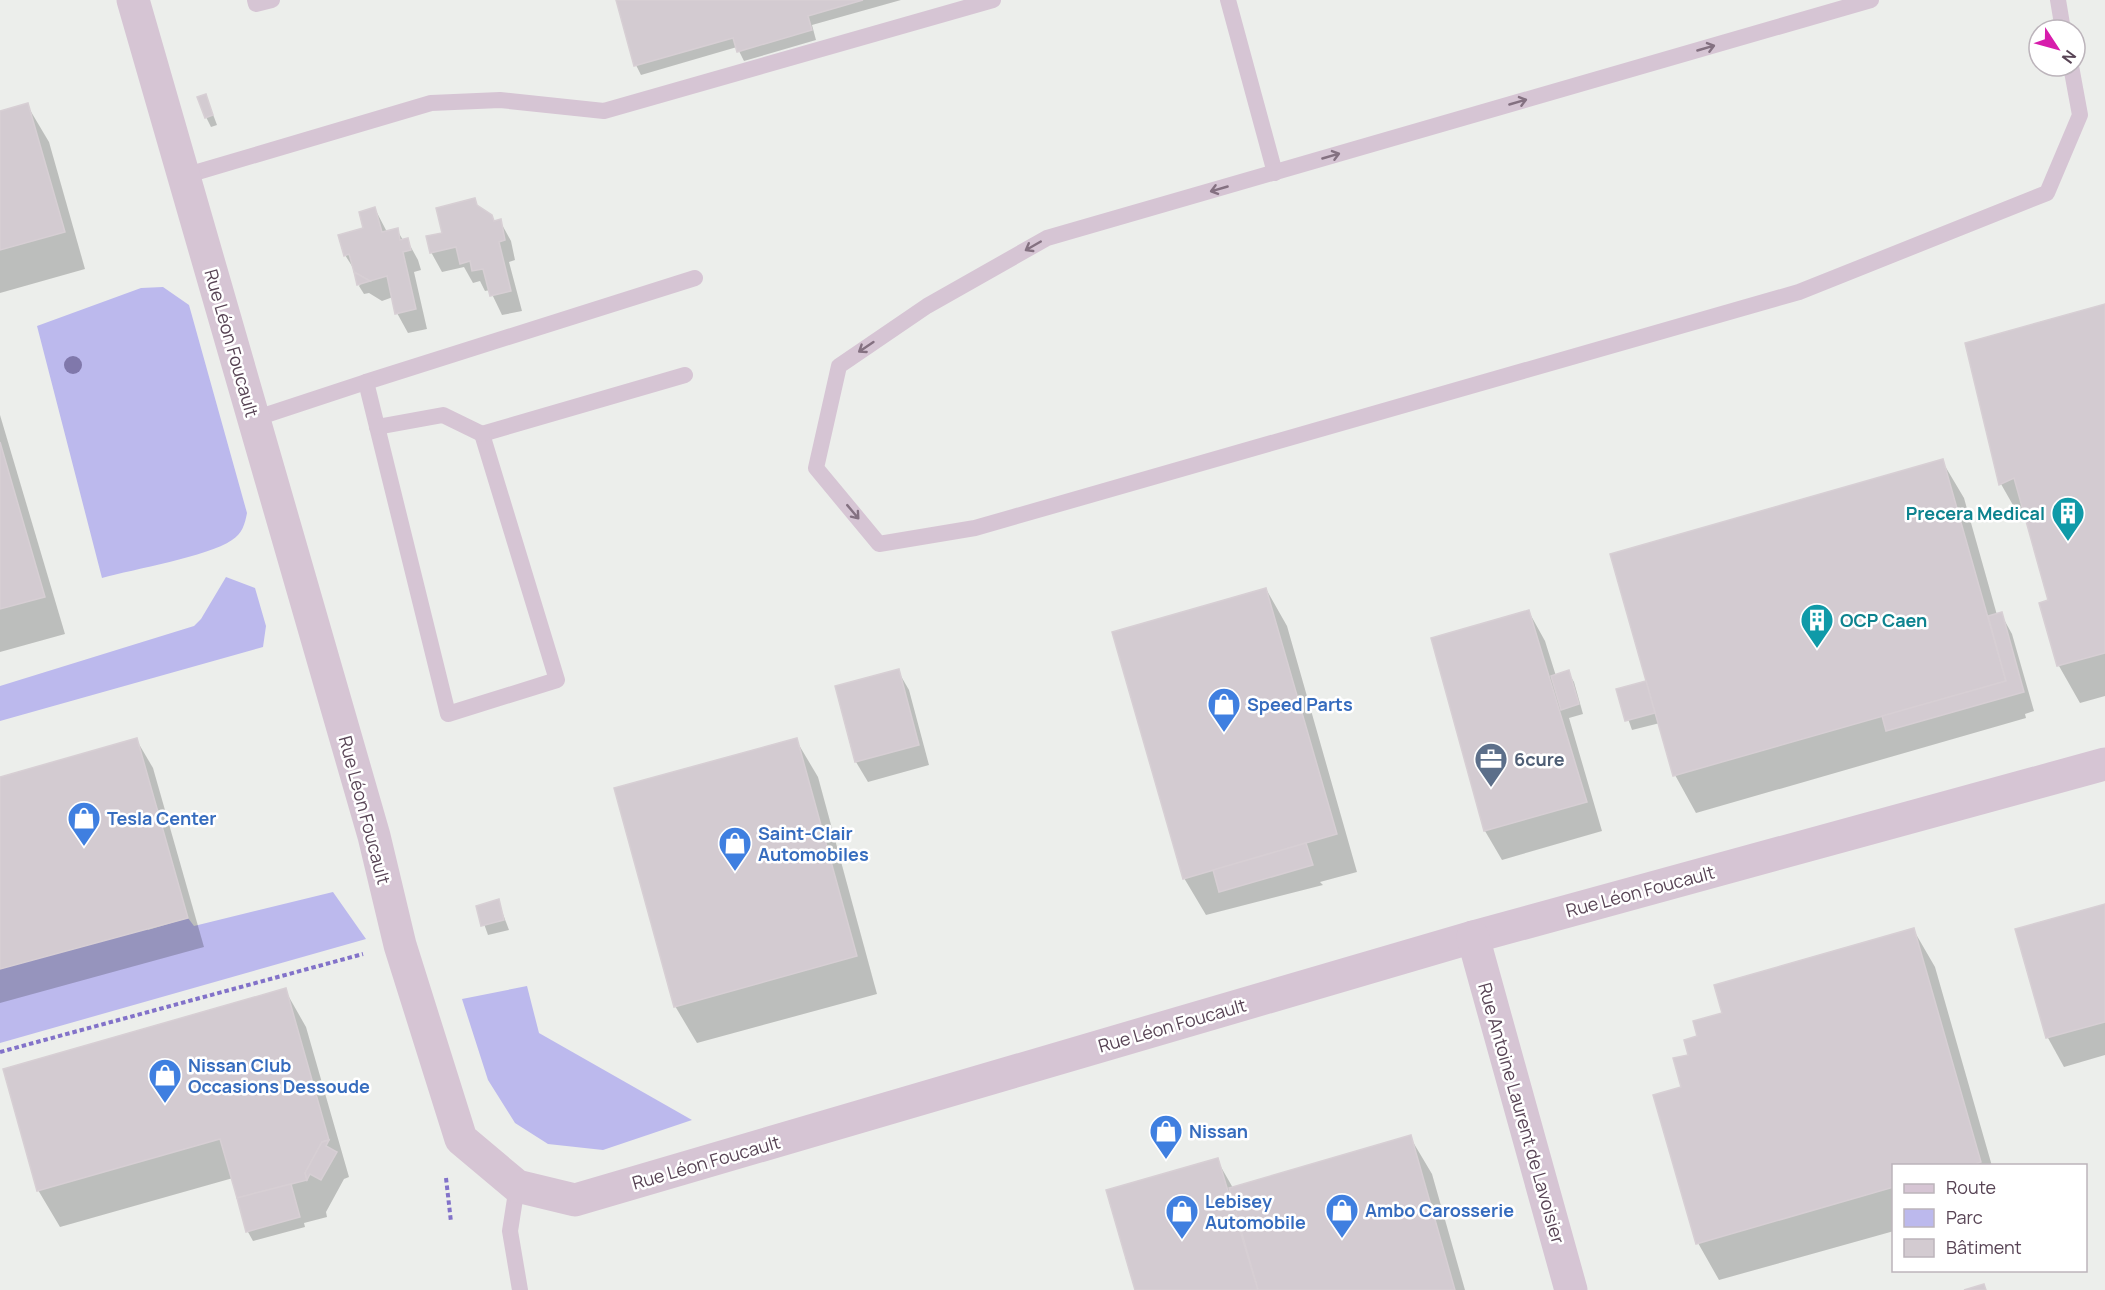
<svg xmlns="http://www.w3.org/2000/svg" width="2105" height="1290" viewBox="0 0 2105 1290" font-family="Manrope,sans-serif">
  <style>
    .green { fill: #bcb9ed }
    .shadow { fill: #0003 }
    .building { fill: #d3cbd1; stroke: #d7cfd4; stroke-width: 1.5 }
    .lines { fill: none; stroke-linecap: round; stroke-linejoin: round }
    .path { stroke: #8272c9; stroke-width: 4; stroke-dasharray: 4.5 3; stroke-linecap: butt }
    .lane { stroke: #d6c5d4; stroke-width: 16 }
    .street { stroke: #d6c5d4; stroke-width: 33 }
    .tree { fill: #8078ab }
    .oneway { stroke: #847181 }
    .labels { text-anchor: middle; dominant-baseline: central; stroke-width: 5; stroke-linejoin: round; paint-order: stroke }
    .street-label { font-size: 18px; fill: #584455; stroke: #fff }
    .culture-label { font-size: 18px; font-weight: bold; fill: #0d838f; stroke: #fff; text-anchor: end }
    .shop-label { font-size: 18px; font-weight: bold; fill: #366cbe; stroke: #fff; text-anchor: start }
    .service-label { font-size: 18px; font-weight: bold; fill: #4e5e75; stroke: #fff; text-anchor: start }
  </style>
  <rect width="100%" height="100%" fill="#eceeeb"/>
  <g class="green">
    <path d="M 163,287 L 189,305 L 247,513 C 245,524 242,534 232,540 C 207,557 134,569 102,578 L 37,326 L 141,288 Z"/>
    <path d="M 226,577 L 255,588 L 266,626 L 263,647 L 0,721 L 0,686 L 194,626 L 201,619 Z"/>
    <path d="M 333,892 L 366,939 L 0,1043 L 0,969 L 146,927 L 148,930 L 188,918 L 194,926 Z"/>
    <path d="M 527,986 L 539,1033 L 692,1120 L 603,1150 L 548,1144 L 515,1123 L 488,1080 L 462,999 Z"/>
  </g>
  <g class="shadow">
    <path d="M 617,0 L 901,0 L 812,25 L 816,40 L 744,61 L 737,47 L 641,75 L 636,65 Z"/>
    <path d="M 206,96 L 217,125 L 211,127 L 206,117 Z"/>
    <path d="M 27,105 L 49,142 L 85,269 L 0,293 L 0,113 Z"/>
    <path d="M 474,200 L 479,209 L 491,216 L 495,222 L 500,221 L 511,241 L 515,260 L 509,262 L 522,311 L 502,315 L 490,290 L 485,291 L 480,281 L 473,283 L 464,267 L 442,272 L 431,252 L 443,234 Z"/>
    <path d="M 375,209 L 387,232 L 397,230 L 403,240 L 407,240 L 418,260 L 421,270 L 414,272 L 427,329 L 408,333 L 397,313 L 393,297 L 382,301 L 369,293 L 364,294 L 359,286 L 362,282 L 345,255 L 365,229 Z"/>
    <path d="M 2105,306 L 2105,696 L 2080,703 L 2059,666 L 2040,604 L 2050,601 L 2027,519 L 2022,521 L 2001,484 L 1967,344 Z"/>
    <path d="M 0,415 L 65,634 L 0,652 Z"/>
    <path d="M 1942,461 L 1964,498 L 1997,615 L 2001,614 L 2012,634 L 2034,711 L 2025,714 L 2026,718 L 1696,813 L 1675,775 L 1660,723 L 1632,730 L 1618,690 L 1645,683 L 1649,689 Z"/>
    <path d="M 1266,589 L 1287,626 L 1357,872 L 1320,882 L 1323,885 L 1206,915 L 1184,878 Z"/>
    <path d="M 1529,612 L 1545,641 L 1556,676 L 1568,672 L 1574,682 L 1583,714 L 1569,718 L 1602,831 L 1502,860 L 1485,831 L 1433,639 Z"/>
    <path d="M 898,671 L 909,690 L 929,765 L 868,782 L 856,762 L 836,687 Z"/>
    <path d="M 136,739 L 153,768 L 204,947 L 0,1003 L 0,778 Z"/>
    <path d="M 796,740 L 818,777 L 877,994 L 697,1043 L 675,1006 Z"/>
    <path d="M 498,901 L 509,930 L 488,935 L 478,907 Z"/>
    <path d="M 2105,905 L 2105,1055 L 2064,1067 L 2048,1038 L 2017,931 Z"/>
    <path d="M 1913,929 L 1935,967 L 1992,1166 L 1894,1166 L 1894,1231 L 1719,1280 L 1698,1243 L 1683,1088 L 1699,1037 L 1724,1014 Z"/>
    <path d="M 285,990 L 306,1027 L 349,1177 L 344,1179 L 326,1212 L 327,1217 L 304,1223 L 305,1227 L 253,1241 L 248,1232 L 233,1178 L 60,1227 L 38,1190 Z"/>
    <path d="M 1410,1137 L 1432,1174 L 1465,1290 L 1136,1290 L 1217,1160 L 1233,1188 Z"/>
  </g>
  <g class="building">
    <path d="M 616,0 L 863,0 L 808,16 L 812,30 L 737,52 L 733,38 L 634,66 Z"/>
    <path d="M 206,94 L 213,115 L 205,118 L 197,97 Z"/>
    <path d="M 28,103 L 65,232 L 0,250 L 0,111 Z"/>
    <path d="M 475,198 L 477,205 L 492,215 L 494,221 L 501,219 L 505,240 L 499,242 L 511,291 L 490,296 L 483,269 L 472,271 L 470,261 L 460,264 L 456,247 L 430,253 L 426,236 L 442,233 L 436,208 Z"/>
    <path d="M 375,207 L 382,232 L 398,228 L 400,240 L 408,238 L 411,250 L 403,252 L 416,309 L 395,314 L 387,276 L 370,281 L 354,272 L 349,254 L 344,256 L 338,235 L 363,228 L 359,212 Z"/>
    <path d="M 354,272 L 370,281 L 357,285 Z"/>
    <path d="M 2105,304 L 2105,653 L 2057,666 L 2039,603 L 2048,600 L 2014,478 L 1999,485 L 1965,343 Z"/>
    <path d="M 0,442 L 45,597 L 0,609 Z"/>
    <path d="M 1943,459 L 2006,681 L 1673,776 L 1610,554 Z"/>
    <path d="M 1266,588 L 1337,834 L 1183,879 L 1112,632 Z"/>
    <path d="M 1529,610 L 1587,802 L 1484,831 L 1431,638 Z"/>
    <path d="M 2002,612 L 2024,692 L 1886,731 L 1882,716 L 2006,681 L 1988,616 Z"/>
    <path d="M 899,669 L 919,745 L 855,762 L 835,686 Z"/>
    <path d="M 1569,670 L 1579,704 L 1561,710 L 1551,676 Z"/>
    <path d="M 1646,681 L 1655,713 L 1625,721 L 1616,689 Z"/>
    <path d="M 137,738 L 188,918 L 0,969 L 0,777 Z"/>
    <path d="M 797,738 L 857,956 L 674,1007 L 614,788 Z"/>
    <path d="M 1306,843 L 1313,865 L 1219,892 L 1213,870 Z"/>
    <path d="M 499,899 L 504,920 L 481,926 L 476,906 Z"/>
    <path d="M 2105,904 L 2105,1022 L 2046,1038 L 2015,929 Z"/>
    <path d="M 1914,928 L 1981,1162 L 1970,1166 L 1894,1166 L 1894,1187 L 1696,1244 L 1653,1095 L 1681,1087 L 1673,1058 L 1688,1055 L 1684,1040 L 1697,1036 L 1693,1021 L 1722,1013 L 1714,985 Z"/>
    <path d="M 286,988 L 329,1140 L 322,1142 L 305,1173 L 307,1180 L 237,1198 L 220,1139 L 37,1191 L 3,1069 Z"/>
    <path d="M 1411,1135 L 1455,1290 L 1258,1290 L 1229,1188 Z"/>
    <path d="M 329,1140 L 326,1146 L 337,1152 L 321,1180 L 310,1174 L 307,1180 L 305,1173 L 322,1142 Z"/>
    <path d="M 1218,1158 L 1258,1290 L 1135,1290 L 1106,1190 Z"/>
    <path d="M 291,1184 L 300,1217 L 246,1232 L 237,1198 Z"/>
    <path d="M 1984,1284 L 1986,1290 L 1964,1290 Z"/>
  </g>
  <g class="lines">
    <g class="path">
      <path d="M 0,1052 L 363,954"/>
      <path d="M 446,1178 L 451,1222"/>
    </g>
    <g class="lane">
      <path d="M 255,0 L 256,4 L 272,0"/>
      <path d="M 1228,0 L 1275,173"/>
      <path d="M 1871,0 L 1047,238 L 927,306 L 839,366 L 816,468 L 879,544 L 975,528 L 1799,292 L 2047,193 L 2080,115 L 2071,66"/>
      <path d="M 2058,0 L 2063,30"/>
      <path d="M 184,176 L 431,103 L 500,100 L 604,111 L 993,0"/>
      <path d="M 366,382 L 695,278"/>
      <path d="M 254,419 L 366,382 L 448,714 L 557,680 L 482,434 L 685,375"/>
      <path d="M 377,427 L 443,415 L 482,434"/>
      <path d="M 517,1186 L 510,1231 L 520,1290"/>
    </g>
    <g class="street">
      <path d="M 133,0 L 374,836 L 400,945 L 461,1139 L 517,1186 L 575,1200 L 1473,937 L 2105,764"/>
      <path d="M 1473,937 L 1571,1290"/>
    </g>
  </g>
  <circle class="tree" cx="73" cy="365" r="9"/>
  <defs><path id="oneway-shaft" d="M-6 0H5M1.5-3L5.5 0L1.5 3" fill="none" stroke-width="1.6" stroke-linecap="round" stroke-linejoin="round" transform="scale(1.5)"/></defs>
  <g class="oneway">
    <use href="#oneway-shaft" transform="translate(1706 48) rotate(-16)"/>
    <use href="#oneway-shaft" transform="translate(1518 102) rotate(-16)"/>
    <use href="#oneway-shaft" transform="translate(1331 156) rotate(-16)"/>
    <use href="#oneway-shaft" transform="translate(1219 189) rotate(164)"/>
    <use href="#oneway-shaft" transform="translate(1033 246) rotate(150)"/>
    <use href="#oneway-shaft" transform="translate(866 347) rotate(146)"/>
    <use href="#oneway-shaft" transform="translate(853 512) rotate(50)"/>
  </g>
  <defs>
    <symbol id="building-pin" viewBox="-11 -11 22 30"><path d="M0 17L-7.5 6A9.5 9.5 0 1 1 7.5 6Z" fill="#0f9aa8" stroke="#fff"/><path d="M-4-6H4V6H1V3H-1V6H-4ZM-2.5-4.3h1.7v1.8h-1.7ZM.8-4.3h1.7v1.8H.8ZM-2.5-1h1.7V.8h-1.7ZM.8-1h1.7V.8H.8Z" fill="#fff"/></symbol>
    <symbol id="shop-pin" viewBox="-11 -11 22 30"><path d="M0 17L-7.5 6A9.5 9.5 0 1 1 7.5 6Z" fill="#3f7fe0" stroke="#fff"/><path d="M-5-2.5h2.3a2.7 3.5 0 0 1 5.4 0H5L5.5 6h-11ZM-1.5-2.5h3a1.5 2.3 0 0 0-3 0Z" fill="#fff"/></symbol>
    <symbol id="office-pin" viewBox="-11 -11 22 30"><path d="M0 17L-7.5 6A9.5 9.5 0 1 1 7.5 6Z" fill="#5c6f8a" stroke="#fff"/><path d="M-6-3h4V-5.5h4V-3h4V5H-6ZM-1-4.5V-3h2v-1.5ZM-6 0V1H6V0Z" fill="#fff"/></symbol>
  </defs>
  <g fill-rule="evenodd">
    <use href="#building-pin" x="2049" y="494" width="38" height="52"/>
    <use href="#building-pin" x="1798" y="601" width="38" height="52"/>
    <use href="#shop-pin" x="1205" y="685" width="38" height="52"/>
    <use href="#office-pin" x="1472" y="740" width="38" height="52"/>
    <use href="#shop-pin" x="65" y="799" width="38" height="52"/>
    <use href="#shop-pin" x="716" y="824" width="38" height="52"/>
    <use href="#shop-pin" x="146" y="1056" width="38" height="52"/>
    <use href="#shop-pin" x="1147" y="1112" width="38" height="52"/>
    <use href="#shop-pin" x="1323" y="1191" width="38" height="52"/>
    <use href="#shop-pin" x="1163" y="1192" width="38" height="52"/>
  </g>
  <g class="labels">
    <g class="street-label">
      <text transform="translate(232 343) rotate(74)">Rue Léon Foucault</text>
      <text transform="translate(365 810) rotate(75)">Rue Léon Foucault</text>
      <text transform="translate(1640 891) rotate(-15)">Rue Léon Foucault</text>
      <text transform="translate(1172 1025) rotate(-16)">Rue Léon Foucault</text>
      <text transform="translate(1522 1113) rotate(74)">Rue Antoine Laurent de Lavoisier</text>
      <text transform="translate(706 1162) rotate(-16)">Rue Léon Foucault</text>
    </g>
    <g class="culture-label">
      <text x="2045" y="513">Precera Medical</text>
      <text x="1840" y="620" text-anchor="start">OCP Caen</text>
    </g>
    <g class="shop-label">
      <text x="1247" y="704">Speed Parts</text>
      <text x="107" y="818">Tesla Center</text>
      <text x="758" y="833">Saint-Clair<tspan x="758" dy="21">Automobiles</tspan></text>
      <text x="188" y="1065">Nissan Club<tspan x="188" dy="21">Occasions Dessoude</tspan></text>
      <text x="1189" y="1131">Nissan</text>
      <text x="1205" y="1201">Lebisey<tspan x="1205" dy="21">Automobile</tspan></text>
      <text x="1365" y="1210">Ambo Carosserie</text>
    </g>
    <g class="service-label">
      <text x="1514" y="759">6cure</text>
    </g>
  </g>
  <rect x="1892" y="1164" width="195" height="108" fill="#ffffff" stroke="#bcb4bb" stroke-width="1.5"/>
  <rect x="1904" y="1184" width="30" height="9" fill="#d6c5d4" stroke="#bcb4bb" stroke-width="1.5"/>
  <text x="1946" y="1194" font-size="18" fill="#584455">Route</text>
  <rect x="1904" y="1209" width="30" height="18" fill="#bcb9ed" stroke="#bcb4bb" stroke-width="1.5"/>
  <text x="1946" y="1224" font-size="18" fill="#584455">Parc</text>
  <rect x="1904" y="1239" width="30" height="18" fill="#d3cbd1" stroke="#bcb4bb" stroke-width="1.5"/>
  <text x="1946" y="1254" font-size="18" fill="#584455">Bâtiment</text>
  <g transform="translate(2057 48) rotate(126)"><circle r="28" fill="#ffffff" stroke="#bcb4bb" stroke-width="1.5"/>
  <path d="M0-4.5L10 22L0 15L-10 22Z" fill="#d71dac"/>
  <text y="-9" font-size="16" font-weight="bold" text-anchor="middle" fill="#584455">N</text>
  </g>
</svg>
